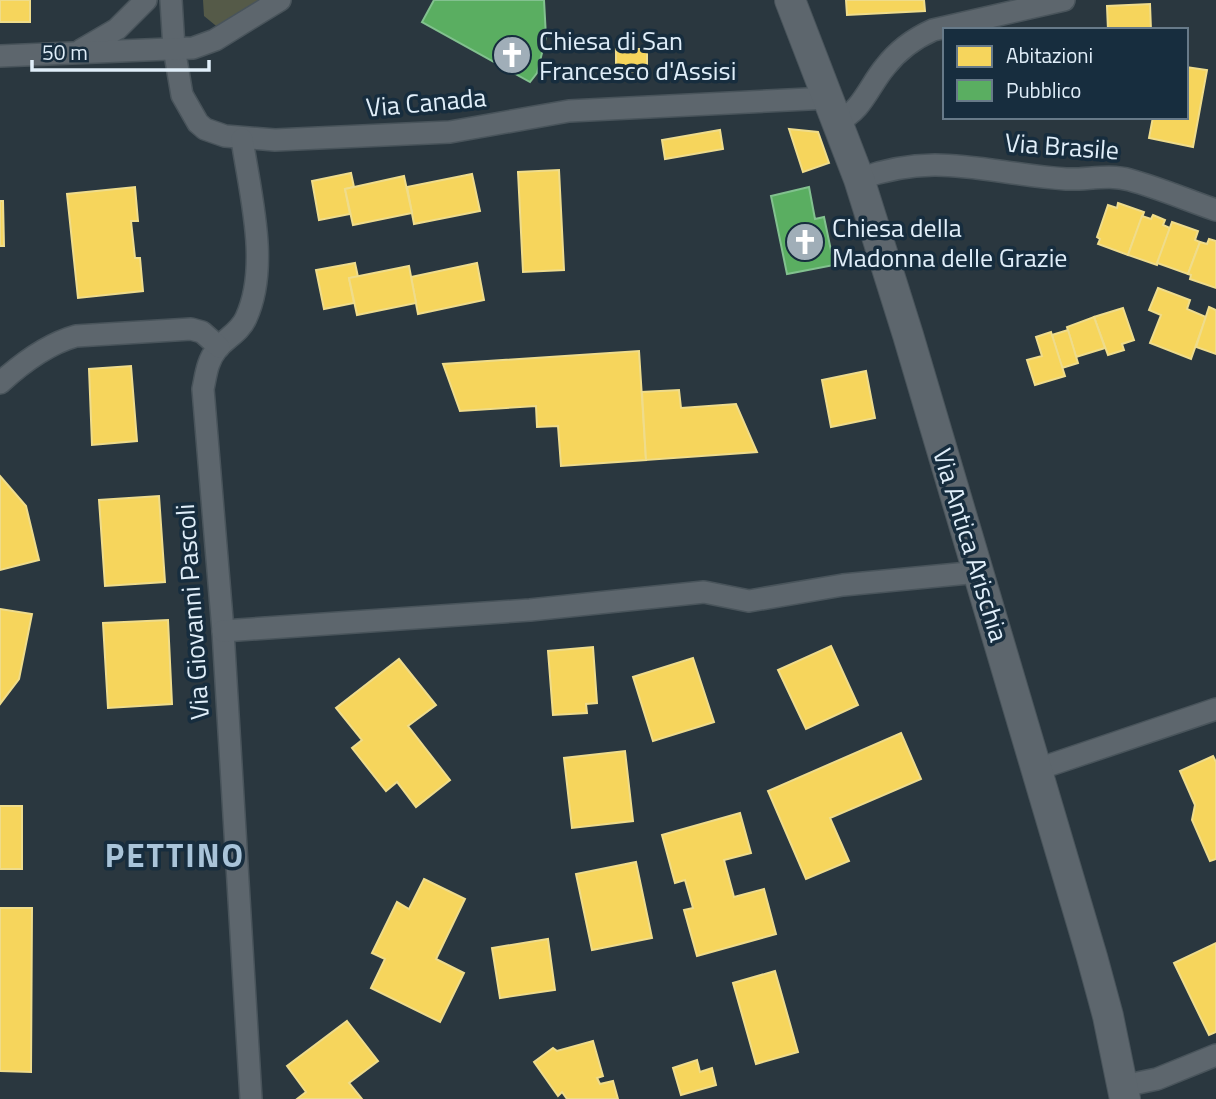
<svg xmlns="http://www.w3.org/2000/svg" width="1216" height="1099" viewBox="0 0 1216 1099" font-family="'Titillium Web',sans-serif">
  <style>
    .green { fill: #555a48 }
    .homes { fill: #f6d55c; stroke: #efdc8b; stroke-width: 2 }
    .public { fill: #5aae61; stroke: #82c18f; stroke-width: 2 }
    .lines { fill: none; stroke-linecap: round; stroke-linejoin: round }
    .street-casing { stroke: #49545b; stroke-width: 24 }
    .secondary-casing { stroke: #49545b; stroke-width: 32 }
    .street { stroke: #5d666d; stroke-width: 21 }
    .secondary { stroke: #5d666d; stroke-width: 30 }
    .labels { text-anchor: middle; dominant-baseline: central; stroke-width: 7; stroke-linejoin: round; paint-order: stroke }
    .poi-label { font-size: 26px; fill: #e0eef9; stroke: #172d3e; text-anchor: start }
    .street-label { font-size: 26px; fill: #e0eef9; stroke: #172d3e }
    .district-label { font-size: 33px; font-weight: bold; letter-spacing: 2px; fill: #a9c4d9; stroke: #172d3e }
  </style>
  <rect width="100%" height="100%" fill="#2a373f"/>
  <path class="green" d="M 203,0 L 268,0 L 226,34 L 204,16 Z"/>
  <g class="homes">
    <rect x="0" y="0" width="30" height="22"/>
    <path d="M 846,0 L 924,0 L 925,11 L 847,15 Z"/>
    <path d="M 1150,4 L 1151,30 L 1108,30 L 1107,6 Z"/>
    <path d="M 616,49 L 647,49 L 647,72 L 616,71 Z"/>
    <path d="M 1186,67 L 1207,70 L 1193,147 L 1149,138 L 1153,117 L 1186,117 Z"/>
    <path d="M 789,129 L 818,132 L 829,163 L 803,172 Z"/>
    <path d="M 720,130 L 723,149 L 665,159 L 662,140 Z"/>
    <path d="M 559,170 L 564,270 L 523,272 L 518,172 Z"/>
    <path d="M 351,173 L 354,187 L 345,189 L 350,214 L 319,220 L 312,181 Z"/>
    <path d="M 472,174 L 480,211 L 414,224 L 407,187 Z"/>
    <path d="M 404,176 L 412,213 L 353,225 L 345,189 Z"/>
    <path d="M 135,187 L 138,221 L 131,221 L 135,258 L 140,258 L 143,291 L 78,298 L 67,194 Z"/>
    <path d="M 0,201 L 3,201 L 4,246 L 0,246 Z"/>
    <path d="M 1118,203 L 1144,212 L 1128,255 L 1098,244 L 1100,239 L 1097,237 L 1108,205 L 1117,208 Z"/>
    <path d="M 1153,215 L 1165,220 L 1163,225 L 1170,228 L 1157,265 L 1128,255 L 1142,216 L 1151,219 Z"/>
    <path d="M 1172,222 L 1198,231 L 1195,240 L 1200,242 L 1188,274 L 1157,263 Z"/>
    <path d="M 1209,239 L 1216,241 L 1216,288 L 1190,279 L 1191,275 L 1188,274 L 1200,242 L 1207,244 Z"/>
    <path d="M 355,263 L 358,277 L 349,278 L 354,303 L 324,309 L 316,270 Z"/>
    <path d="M 477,263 L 484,300 L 418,314 L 411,277 Z"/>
    <path d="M 409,266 L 416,303 L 357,315 L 349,278 Z"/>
    <path d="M 1158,288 L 1190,300 L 1187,309 L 1206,317 L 1191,359 L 1150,343 L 1161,315 L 1149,310 Z"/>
    <path d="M 1209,307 L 1216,310 L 1216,354 L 1196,347 Z"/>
    <path d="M 1123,308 L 1134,340 L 1122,344 L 1124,350 L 1108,355 L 1094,317 Z"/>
    <path d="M 1094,317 L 1105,348 L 1076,357 L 1067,327 Z"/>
    <path d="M 1068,330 L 1078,363 L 1062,368 L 1052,335 Z"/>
    <path d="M 1051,332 L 1065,376 L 1035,385 L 1027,360 L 1042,356 L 1036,337 Z"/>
    <path d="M 639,351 L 646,460 L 561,466 L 558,426 L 537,427 L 536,406 L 460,411 L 443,364 Z"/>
    <path d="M 131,366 L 137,441 L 92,445 L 89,369 Z"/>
    <path d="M 866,371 L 875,418 L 831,427 L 822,380 Z"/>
    <path d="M 679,390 L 681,408 L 736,404 L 757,452 L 646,460 L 642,392 Z"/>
    <path d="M 0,476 L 26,506 L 39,560 L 0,570 Z"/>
    <path d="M 159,496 L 165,582 L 105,586 L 99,500 Z"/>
    <path d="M 0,609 L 32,614 L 19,679 L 0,704 Z"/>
    <path d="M 168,620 L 172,704 L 108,708 L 103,623 Z"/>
    <path d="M 831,646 L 858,705 L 806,729 L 778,670 Z"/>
    <path d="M 593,647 L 597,703 L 586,704 L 587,713 L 553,715 L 548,651 Z"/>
    <path d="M 693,658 L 714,722 L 653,741 L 633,677 Z"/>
    <path d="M 399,659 L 436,705 L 408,726 L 450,780 L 416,807 L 397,782 L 386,791 L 352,748 L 362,740 L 336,708 Z"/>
    <path d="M 901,733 L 921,779 L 830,818 L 849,861 L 806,879 L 768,791 Z"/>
    <path d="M 625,751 L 633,821 L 572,828 L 564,758 Z"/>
    <path d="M 1213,756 L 1216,762 L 1216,859 L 1210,861 L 1192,820 L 1195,805 L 1180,771 Z"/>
    <rect x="0" y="806" width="22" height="63"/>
    <path d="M 740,813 L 751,853 L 724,860 L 734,897 L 764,889 L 776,934 L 697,956 L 684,910 L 693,908 L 685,880 L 675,883 L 662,835 Z"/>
    <path d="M 636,862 L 652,938 L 592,950 L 576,874 Z"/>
    <path d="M 424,879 L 465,899 L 436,959 L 464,973 L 440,1022 L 371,988 L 385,959 L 372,953 L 397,902 L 409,909 Z"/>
    <path d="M 0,908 L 32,908 L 31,1072 L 0,1071 Z"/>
    <path d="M 548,939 L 555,990 L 500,998 L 492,948 Z"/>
    <path d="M 1216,943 L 1216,1032 L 1209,1035 L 1174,963 Z"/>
    <path d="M 775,971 L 798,1052 L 756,1064 L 733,983 Z"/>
    <path d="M 347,1021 L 378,1061 L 349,1083 L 362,1099 L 297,1099 L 306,1092 L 287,1066 Z"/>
    <path d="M 593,1041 L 603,1076 L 597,1078 L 600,1084 L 613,1081 L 618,1099 L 567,1099 L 562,1092 L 558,1096 L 534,1062 L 553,1048 L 557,1051 Z"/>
    <path d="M 697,1060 L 700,1072 L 712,1068 L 716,1085 L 681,1095 L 673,1068 Z"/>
  </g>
  <g class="public">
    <path d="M 434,0 L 544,0 L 546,37 L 537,73 L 530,82 L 422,22 Z"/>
    <path d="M 809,187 L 815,219 L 824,217 L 834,265 L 787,274 L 771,196 Z"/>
  </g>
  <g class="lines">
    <defs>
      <g id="street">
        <path d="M 171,0 L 174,48 L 182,95 L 198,123 L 205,129 L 225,136 L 275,140 L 450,132 L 569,111 L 829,98"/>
        <path d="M 81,50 L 117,29 L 146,0"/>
        <path d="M 0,56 L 193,48 L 215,40 L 280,0"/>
        <path d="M 838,121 C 862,111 869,86 885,67 C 898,50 913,39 933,30 L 1064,0"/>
        <path d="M 242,139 C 250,194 270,266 246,318 C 240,332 226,338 217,349 C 207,361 206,375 203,389 L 223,631 L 251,1099"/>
        <path d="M 859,179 C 938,150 987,174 1066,179 C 1087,180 1109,174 1130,180 C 1159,188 1187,200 1216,210"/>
        <path d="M 0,383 C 22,363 47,344 76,336 L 191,329 L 202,332 L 219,347"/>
        <path d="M 223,631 L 530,610 L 704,592 L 749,601 L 843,585 L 979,572"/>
        <path d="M 1038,769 L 1216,709"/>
        <path d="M 1123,1086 L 1157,1079 L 1216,1055"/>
      </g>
      <path id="secondary" d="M 790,0 L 859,179 L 908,335 L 1092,957 L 1108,1016 L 1125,1099"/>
    </defs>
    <use href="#street" class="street-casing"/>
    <use href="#secondary" class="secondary-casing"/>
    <use href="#street" class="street"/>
    <use href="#secondary" class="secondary"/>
  </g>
  <defs>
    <symbol id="church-disc" viewBox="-11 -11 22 22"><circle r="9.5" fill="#a0aeb8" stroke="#172d3e"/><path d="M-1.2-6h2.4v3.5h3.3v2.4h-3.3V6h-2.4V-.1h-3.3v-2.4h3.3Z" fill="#fff"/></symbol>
  </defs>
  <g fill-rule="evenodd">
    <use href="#church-disc" x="490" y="33" width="44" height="44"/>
    <use href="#church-disc" x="783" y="220" width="44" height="44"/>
  </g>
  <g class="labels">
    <g class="poi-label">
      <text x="539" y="40">Chiesa di San<tspan x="539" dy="30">Francesco d'Assisi</tspan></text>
      <text x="832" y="227">Chiesa della<tspan x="832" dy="30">Madonna delle Grazie</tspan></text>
    </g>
    <g class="street-label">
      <text transform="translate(426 102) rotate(-5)">Via Canada</text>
      <text transform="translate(1062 146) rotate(4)">Via Brasile</text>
      <text transform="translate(971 545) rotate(73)">Via Antica Arischia</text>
      <text transform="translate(192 612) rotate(-94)">Via Giovanni Pascoli</text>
    </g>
    <g class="district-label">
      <text x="175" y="855">PETTINO</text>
    </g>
  </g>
  <rect x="943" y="28" width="245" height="91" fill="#172d3e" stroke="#677a89" stroke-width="2"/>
  <rect x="957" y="46" width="35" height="21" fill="#f6d55c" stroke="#677a89" stroke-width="2"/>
  <text x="1006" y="63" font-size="21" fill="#e0eef9">Abitazioni</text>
  <rect x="957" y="80" width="35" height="21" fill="#5aae61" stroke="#677a89" stroke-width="2"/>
  <text x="1006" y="98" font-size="21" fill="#e0eef9">Pubblico</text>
  <path d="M32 60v10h177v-10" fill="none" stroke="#e0eef9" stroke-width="3.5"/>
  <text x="42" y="60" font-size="21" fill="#e0eef9" stroke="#172d3e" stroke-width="5" paint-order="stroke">50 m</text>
</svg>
